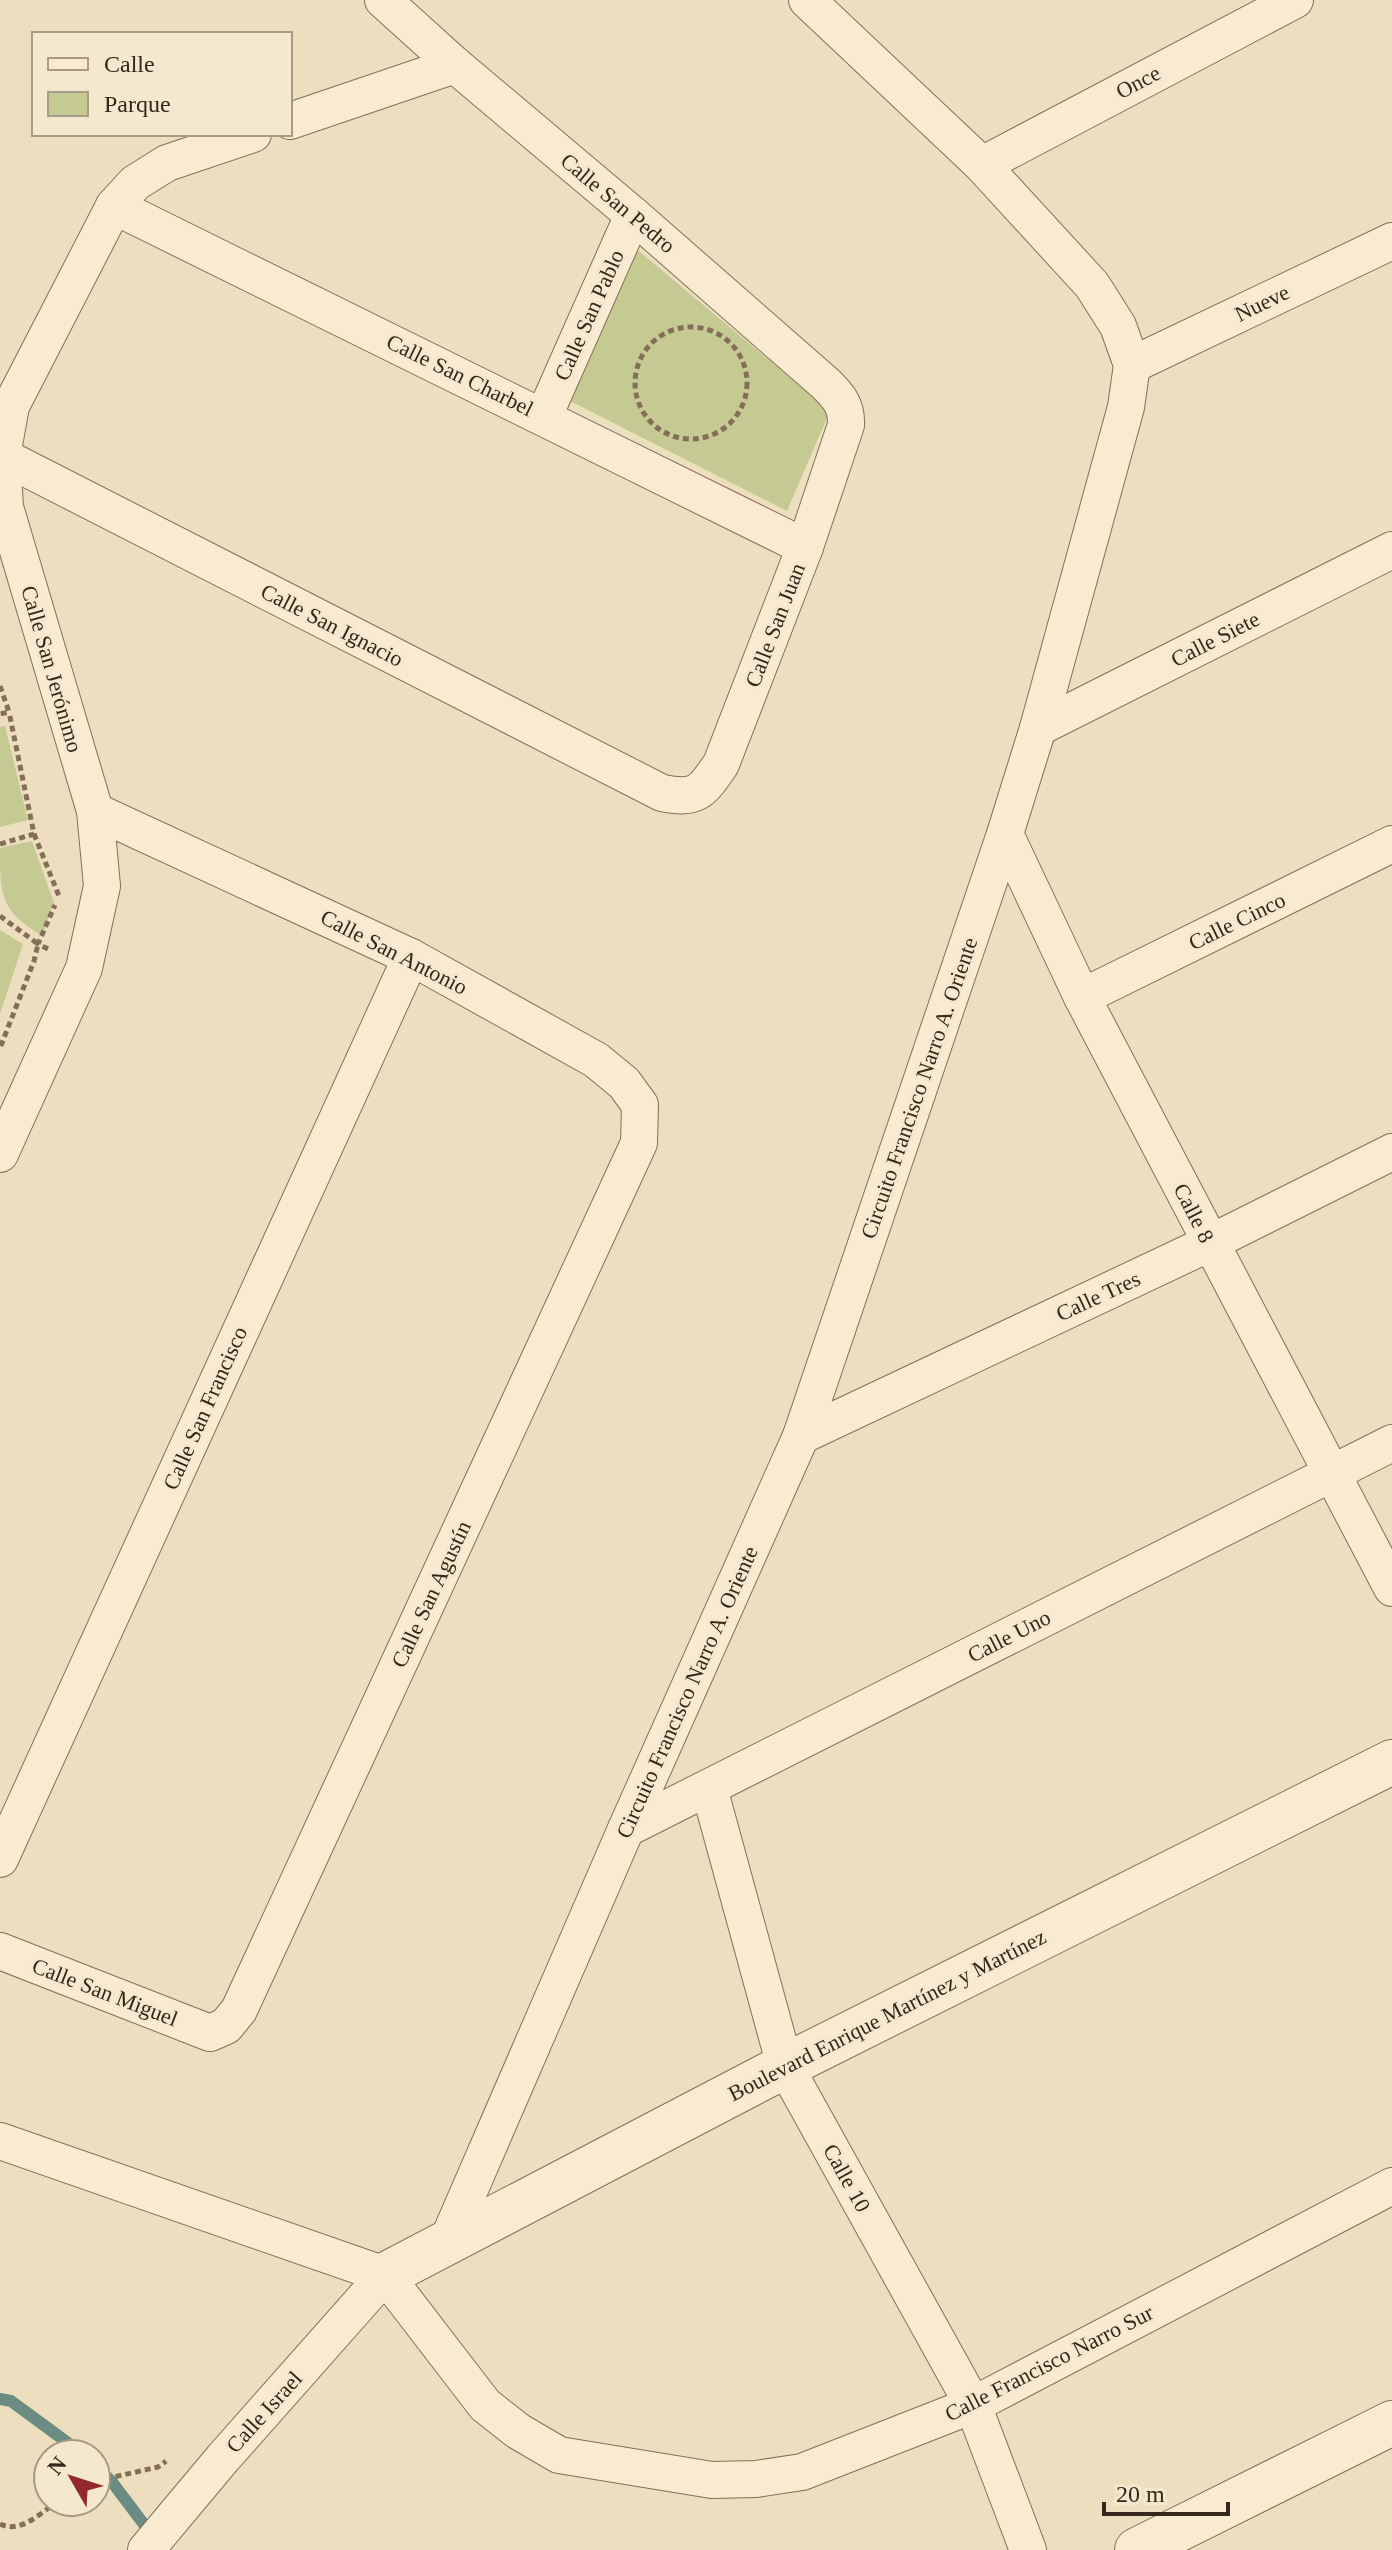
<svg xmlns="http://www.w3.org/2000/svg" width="1392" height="2550" viewBox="0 0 1392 2550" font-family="Georgia,serif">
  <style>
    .green { fill: #c5ca93 }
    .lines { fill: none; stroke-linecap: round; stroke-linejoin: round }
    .stream { stroke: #6a8c82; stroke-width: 12 }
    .minor-casing { stroke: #856e58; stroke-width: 38 }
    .tertiary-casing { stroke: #856e58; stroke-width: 46 }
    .path { stroke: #856e58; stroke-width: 5; stroke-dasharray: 6 4; stroke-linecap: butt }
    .minor { stroke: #f8ebd1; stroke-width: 36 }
    .tertiary { stroke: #f8ebd1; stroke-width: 44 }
    .labels { text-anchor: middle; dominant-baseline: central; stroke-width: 6; stroke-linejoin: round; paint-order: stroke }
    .street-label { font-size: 22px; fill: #34271c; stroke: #f4e8ce }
  </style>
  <rect width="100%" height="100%" fill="#eddebf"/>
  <g class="green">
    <path d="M 634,247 L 830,411 L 787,511 L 568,400 Z"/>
    <path d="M 5,726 L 28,820 L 0,827 L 0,727 Z"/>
    <path d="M 32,841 L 54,903 L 42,936 C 0,910 0,896 0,848 Z"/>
    <path d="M 0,930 L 23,944 L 0,1014 Z"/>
  </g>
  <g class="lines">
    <g class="stream">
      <path d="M 0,2399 L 11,2401 L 83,2454"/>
      <path d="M 96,2467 L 112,2482 L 152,2535"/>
    </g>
    <defs>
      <g id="minor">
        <path d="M 290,121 L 455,65"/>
        <path d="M 982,165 L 1295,0"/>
        <path d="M 114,206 L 805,547"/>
        <path d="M 1132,365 L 1392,241"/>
        <path d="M 544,416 L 633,215"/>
        <path d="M 2,456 L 662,793 C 697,800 702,792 721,764 L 805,547 L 846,425 C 847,406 839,397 826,384 L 633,215 L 455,65 L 383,0"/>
        <path d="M 1038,728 L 1392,550"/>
        <path d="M 1005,834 L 1082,997 L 1392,1588"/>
        <path d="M 1082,997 L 1392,844"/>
        <path d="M 0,1154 L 84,968 L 102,886 L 95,811 L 5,507 L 2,456 L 11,406 L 114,206 L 135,183 L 167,163 L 253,134"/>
        <path d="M 801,1436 L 1210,1243 L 1392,1152"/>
        <path d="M 709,1788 L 785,2066 L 973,2405 L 1028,2550"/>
        <path d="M 626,1829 L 1392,1443"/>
        <path d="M 0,1859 L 411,957"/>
        <path d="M 0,1951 L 210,2033 L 226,2026 L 239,2010 L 639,1143 L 640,1105 L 624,1083 L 596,1060 L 411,957 L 95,811"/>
        <path d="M 0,2141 L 385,2275"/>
        <path d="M 447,2242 L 626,1829 L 801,1436 L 1005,834 L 1038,728 L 1126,407 L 1132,365 L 1118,326 L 1092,285 L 982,165 L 807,0"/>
        <path d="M 385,2275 L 485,2405 L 518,2431 L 559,2455 L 712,2480 L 756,2479 L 802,2472 L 973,2405 L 1392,2186"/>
        <path d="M 146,2550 L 223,2458 L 385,2275"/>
      </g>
      <g id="tertiary">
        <path d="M 385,2275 L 785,2066 L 1392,1762"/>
        <path d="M 1137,2550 L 1392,2423"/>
      </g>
    </defs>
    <use href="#minor" class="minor-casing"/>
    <use href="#tertiary" class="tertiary-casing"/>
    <g class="path">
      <circle cx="691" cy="383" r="56"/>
      <path d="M 0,686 L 9,712 L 0,714"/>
      <path d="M 34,834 L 59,896"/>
      <path d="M 0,844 L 34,834 L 9,712"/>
      <path d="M 0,916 L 38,944 L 34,961 L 0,1048"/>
      <path d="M 48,949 L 38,944 L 55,905"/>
      <path d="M 96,2481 L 158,2467 L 166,2461"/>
      <path d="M 0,2524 C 21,2534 40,2513 57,2502"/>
    </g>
    <use href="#minor" class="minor"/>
    <use href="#tertiary" class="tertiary"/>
  </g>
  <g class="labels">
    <g class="street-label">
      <text transform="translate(1138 82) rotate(-28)">Once</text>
      <text transform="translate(618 203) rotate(40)">Calle San Pedro</text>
      <text transform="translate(1262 303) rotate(-26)">Nueve</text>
      <text transform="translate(589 315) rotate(-66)">Calle San Pablo</text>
      <text transform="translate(460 375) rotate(26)">Calle San Charbel</text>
      <text transform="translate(332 625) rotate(27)">Calle San Ignacio</text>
      <text transform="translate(775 625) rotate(-69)">Calle San Juan</text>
      <text transform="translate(1215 639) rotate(-27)">Calle Siete</text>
      <text transform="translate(52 669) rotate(74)">Calle San Jerónimo</text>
      <text transform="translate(1237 921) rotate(-26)">Calle Cinco</text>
      <text transform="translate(394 952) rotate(27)">Calle San Antonio</text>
      <text transform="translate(919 1088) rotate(-71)">Circuito Francisco Narro A. Oriente</text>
      <text transform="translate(1194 1213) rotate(63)">Calle 8</text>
      <text transform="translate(1098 1296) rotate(-25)">Calle Tres</text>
      <text transform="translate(205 1408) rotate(-66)">Calle San Francisco</text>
      <text transform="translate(431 1594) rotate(-65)">Calle San Agustín</text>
      <text transform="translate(1009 1636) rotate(-27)">Calle Uno</text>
      <text transform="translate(687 1692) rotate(-66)">Circuito Francisco Narro A. Oriente</text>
      <text transform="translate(105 1992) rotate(21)">Calle San Miguel</text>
      <text transform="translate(887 2015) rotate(-27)">Boulevard Enrique Martínez y Martínez</text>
      <text transform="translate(847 2178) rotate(61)">Calle 10</text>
      <text transform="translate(1049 2363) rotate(-27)">Calle Francisco Narro Sur</text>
      <text transform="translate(264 2412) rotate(-48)">Calle Israel</text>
    </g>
  </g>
  <rect x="32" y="32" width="260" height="104" fill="#f4e8ce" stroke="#a79b87" stroke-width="2"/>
  <rect x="48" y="58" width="40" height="12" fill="#f8ebd1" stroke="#a79b87" stroke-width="2"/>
  <text x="104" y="72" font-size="24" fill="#34271c">Calle</text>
  <rect x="48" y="92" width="40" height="24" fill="#c5ca93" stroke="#a79b87" stroke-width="2"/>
  <text x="104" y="112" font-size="24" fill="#34271c">Parque</text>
  <g transform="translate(72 2478) rotate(309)"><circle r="38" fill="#f4e8ce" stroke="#a79b87" stroke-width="2"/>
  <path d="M0-6L14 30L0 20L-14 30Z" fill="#93292c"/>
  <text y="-12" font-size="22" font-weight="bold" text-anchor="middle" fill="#34271c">N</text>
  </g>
  <path d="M1104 2502v12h124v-12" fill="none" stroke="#34271c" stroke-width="4"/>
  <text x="1116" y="2502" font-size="24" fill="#34271c" stroke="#f4e8ce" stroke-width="6" paint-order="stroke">20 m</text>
</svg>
